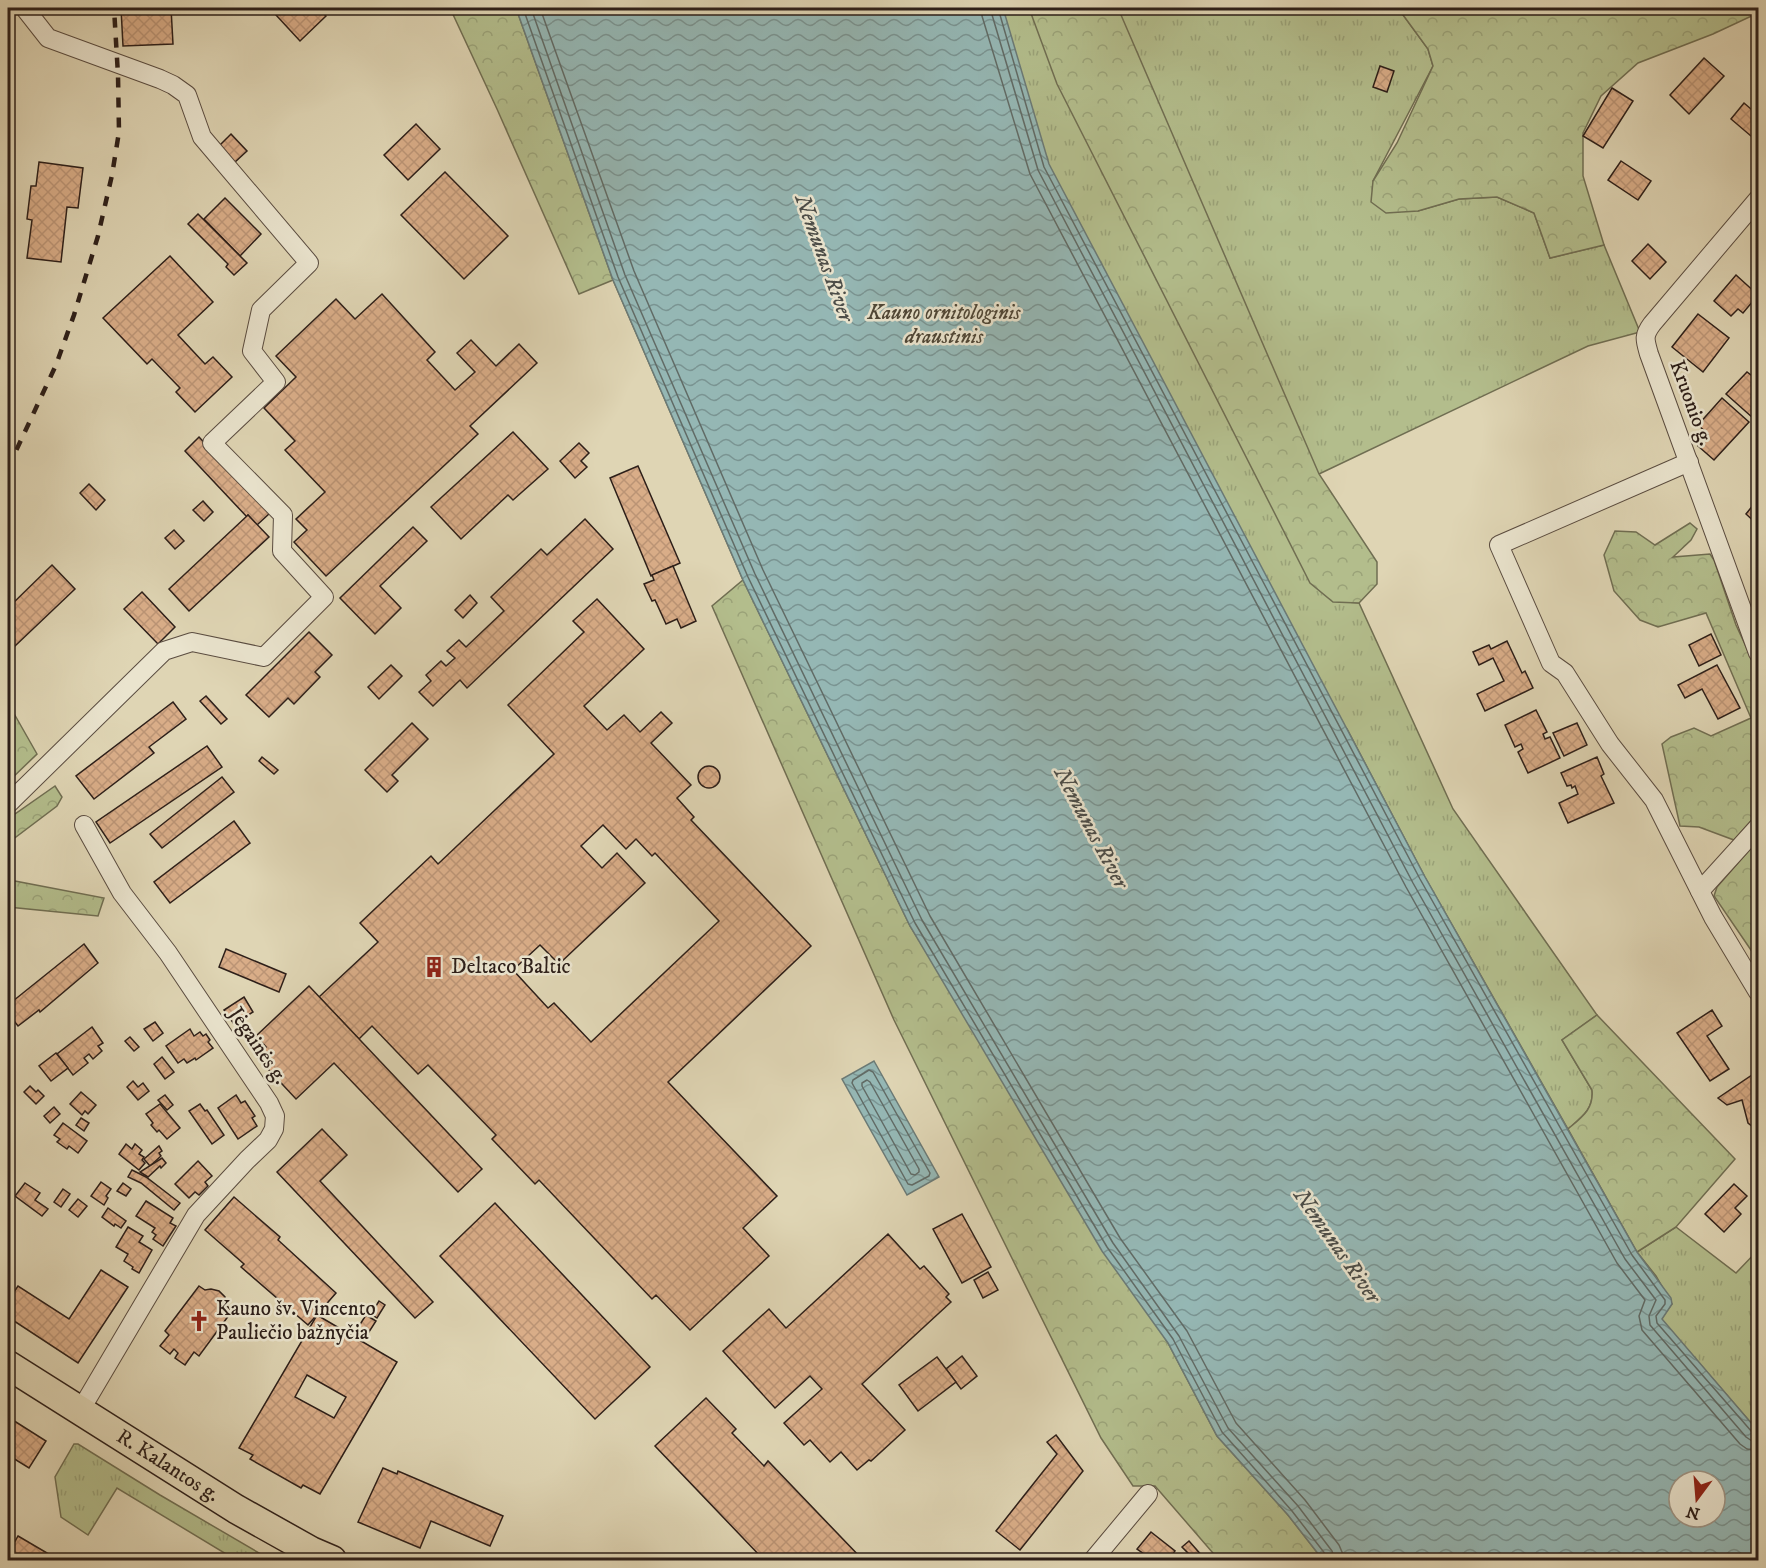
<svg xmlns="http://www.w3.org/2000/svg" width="1766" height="1568" viewBox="0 0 1766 1568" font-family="'IM FELL DW Pica',serif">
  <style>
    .grass { fill: url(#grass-tufts); stroke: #706e52; stroke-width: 1.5 }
    .forest { fill: url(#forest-crowns); stroke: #706e52; stroke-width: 1.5 }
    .water { fill: url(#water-waves); stroke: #6b7a76; stroke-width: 1.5; fill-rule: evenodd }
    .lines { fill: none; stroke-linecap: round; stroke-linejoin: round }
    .shore { stroke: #616b66; stroke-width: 1.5 }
    .building { fill: url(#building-cross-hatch); stroke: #2d1f19; stroke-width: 1.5; fill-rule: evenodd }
    .minor-casing { stroke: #5a4c40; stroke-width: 20 }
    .primary-casing { stroke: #2d1f19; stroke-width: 31 }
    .minor { stroke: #eae4ce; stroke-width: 18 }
    .primary { stroke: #dfd5b4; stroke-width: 28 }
    .rail { stroke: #2d1f19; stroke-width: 4.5; stroke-dasharray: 10 10; stroke-linecap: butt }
    .labels { text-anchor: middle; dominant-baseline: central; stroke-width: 5; stroke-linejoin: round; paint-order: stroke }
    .park-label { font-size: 21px; font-style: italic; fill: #4e4636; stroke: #eae4ce }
    .street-label { font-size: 21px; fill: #2d1f19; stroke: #eae4ce }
    .poi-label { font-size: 21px; fill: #2d1f19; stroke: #eae4ce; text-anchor: start }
    .water-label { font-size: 22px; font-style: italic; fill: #4c4d48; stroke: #eae4ce }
  </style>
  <defs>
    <pattern id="grass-tufts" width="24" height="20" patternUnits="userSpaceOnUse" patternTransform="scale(1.5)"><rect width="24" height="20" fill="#b3bd8c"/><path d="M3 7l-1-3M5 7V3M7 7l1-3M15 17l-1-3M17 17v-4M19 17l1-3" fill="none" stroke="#9aa278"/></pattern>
    <pattern id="forest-crowns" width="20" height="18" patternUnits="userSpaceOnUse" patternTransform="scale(1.5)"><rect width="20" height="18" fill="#b3bd8c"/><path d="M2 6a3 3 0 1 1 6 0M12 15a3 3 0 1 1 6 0" fill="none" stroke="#9aa278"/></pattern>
    <pattern id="water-waves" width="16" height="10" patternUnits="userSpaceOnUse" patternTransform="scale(1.5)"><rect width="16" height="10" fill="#95b7b4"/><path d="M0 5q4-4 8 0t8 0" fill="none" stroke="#7a9492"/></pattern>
    <pattern id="building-cross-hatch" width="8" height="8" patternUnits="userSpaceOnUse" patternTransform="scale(1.5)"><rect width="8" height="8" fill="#d9ad88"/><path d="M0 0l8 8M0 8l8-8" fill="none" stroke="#bb9475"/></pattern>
  </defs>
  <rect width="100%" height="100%" fill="#dfd5b4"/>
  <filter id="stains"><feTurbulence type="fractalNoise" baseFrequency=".00333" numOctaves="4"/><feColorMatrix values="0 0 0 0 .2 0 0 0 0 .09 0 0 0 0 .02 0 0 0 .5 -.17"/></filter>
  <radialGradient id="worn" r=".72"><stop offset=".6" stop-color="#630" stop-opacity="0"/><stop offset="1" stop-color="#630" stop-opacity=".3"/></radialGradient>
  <g class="grass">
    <path d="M 516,8 L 1398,8 L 1428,49 L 1433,66 L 1373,181 L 1418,211 L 1459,199 L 1497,197 L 1534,213 L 1550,258 L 1604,245 L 1640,332 L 1588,346 L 1319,474 L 1348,602 L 1359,603 L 1453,809 L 1597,1015 L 1562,1040 L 1592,1090 C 1594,1109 1582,1117 1568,1129 L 1425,877 L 1347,729 L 743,580 L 613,280 Z"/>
    <path d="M 1676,1227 L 1736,1273 L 1758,1250 L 1758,1431 L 1661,1319 L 1672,1304 L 1656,1276 L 1637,1252 Z"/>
    <path d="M 74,1444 L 78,1444 L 160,1495 L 271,1560 L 236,1560 L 117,1488 L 88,1535 L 61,1517 L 55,1477 Z"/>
  </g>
  <g class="forest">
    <path d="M 450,8 L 516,8 L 613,280 L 579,294 L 497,109 Z"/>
    <path d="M 1029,8 L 1118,8 L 1319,474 L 1377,562 L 1377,584 L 1359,603 L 1333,602 L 1310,583 L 1057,84 Z"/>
    <path d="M 1398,8 L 1758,8 L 1758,13 L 1713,34 L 1638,63 L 1601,96 L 1583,133 L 1583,176 L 1604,245 L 1550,258 L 1534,213 L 1497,197 L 1459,199 L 1418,211 L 1386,213 L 1371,202 L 1373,181 L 1397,143 L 1433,66 L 1428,49 Z"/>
    <path d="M 1690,523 L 1697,529 L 1691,540 L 1673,557 L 1710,554 L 1714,560 L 1736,625 L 1755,666 L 1758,671 L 1758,813 L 1734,840 L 1699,827 L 1680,826 L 1662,744 L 1671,737 L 1694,728 L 1711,736 L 1751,718 L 1706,613 L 1658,627 L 1640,620 L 1614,591 L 1604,555 L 1615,531 L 1636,532 L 1655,545 Z"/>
    <path d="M 743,580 L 910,926 L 1168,1343 L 1217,1436 L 1288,1515 L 1323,1560 L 1219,1560 L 1155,1486 L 1133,1486 L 1101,1438 L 894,1020 L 712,606 Z"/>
    <path d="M 8,703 L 37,754 L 8,782 Z"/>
    <path d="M 55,786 L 62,797 L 57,806 L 8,843 L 8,819 Z"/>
    <path d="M 1758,840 L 1758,948 L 1753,953 L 1714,896 L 1717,887 Z"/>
    <path d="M 8,875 L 15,881 L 104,898 L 98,916 L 8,907 Z"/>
    <path d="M 1597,1015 L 1735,1159 L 1676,1227 L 1637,1252 L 1568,1129 C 1582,1117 1594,1109 1592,1090 L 1562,1040 Z"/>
  </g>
  <g class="water">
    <path d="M 516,8 L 1003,8 L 1049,164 L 1425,877 L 1637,1252 L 1671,1298 L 1672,1304 L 1662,1319 L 1758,1431 L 1758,1560 L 1323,1560 L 1288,1515 L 1217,1436 L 1168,1343 L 1102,1251 L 910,926 L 743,580 L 613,280 ZM 1679,1481 L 1715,1481 L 1715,1517 L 1679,1517 Z"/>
    <path d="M 874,1061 L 939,1177 L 907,1195 L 842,1079 Z"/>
  </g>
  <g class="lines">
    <g class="shore">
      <path d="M 523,8 L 618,277 L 748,577 L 915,923 L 1107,1247 L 1173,1339 L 1222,1432 L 1292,1511 L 1326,1555 L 1327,1560"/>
      <path d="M 531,8 L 625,275 L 755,574 L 922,920 L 1113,1243 L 1179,1336 L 1228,1428 L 1298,1506 L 1332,1551 L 1335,1560"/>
      <path d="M 540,8 L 634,271 L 763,570 L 930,916 L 1120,1238 L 1187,1331 L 1236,1423 L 1305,1500 L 1339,1545 L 1342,1552 L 1344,1560"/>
      <path d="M 981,8 L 982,16 L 1030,174 L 1406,887 L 1617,1263 L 1645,1300 L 1639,1316 L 1642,1330 L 1740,1444 L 1747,1449 L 1758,1451"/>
      <path d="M 990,8 L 1038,170 L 1413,883 L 1625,1259 L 1656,1300 L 1649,1316 L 1650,1325 L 1746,1437 L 1752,1441 L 1758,1442"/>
      <path d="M 998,8 L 1044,167 L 1420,879 L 1632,1255 L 1665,1300 L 1665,1304 L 1656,1316 L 1657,1323 L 1752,1432 L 1758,1434"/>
      <path d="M 869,1070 L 873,1072 L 930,1173 L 929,1176 L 912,1185 L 908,1184 L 852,1083 L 853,1080 Z"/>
      <path d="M 867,1080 L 870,1082 L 919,1169 L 919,1172 L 915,1175 L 911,1174 L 862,1086 L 862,1083 Z"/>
    </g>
  </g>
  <g class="building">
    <path d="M 121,8 L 171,8 L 173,44 L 123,46 Z"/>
    <path d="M 283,8 L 318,8 L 326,16 L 300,41 L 276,15 Z"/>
    <path d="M 1704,58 L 1724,76 L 1689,114 L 1670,95 Z"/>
    <path d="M 1380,66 L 1394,71 L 1387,92 L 1373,87 Z"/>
    <path d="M 1612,88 L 1633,101 L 1603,148 L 1583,136 Z"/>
    <path d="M 1744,103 L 1758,115 L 1758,142 L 1731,119 Z"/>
    <path d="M 416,124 L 440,149 L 408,180 L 384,155 Z"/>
    <path d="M 231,134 L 247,151 L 234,163 L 219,146 Z"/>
    <path d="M 1621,161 L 1651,181 L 1638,200 L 1608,180 Z"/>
    <path d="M 39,162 L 83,168 L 78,208 L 67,207 L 61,262 L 27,258 L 32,220 L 27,219 L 31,186 L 36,186 Z"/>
    <path d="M 445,172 L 508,236 L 464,279 L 401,215 Z"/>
    <path d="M 225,198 L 261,234 L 240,256 L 204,219 Z"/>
    <path d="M 198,214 L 247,263 L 234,275 L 226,267 L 228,264 L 188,224 Z"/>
    <path d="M 1648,244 L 1666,262 L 1650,279 L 1632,261 Z"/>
    <path d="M 170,256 L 213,302 L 178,335 L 205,364 L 213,357 L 232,377 L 195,412 L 176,392 L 180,388 L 152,359 L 147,364 L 103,318 Z"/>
    <path d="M 1736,275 L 1758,295 L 1743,313 L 1738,309 L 1731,316 L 1714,301 Z"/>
    <path d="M 382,294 L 435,352 L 427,360 L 455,390 L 475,372 L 457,353 L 471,340 L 496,366 L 519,344 L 537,363 L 470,426 L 478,434 L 326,576 L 294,542 L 307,530 L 296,519 L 325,492 L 285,450 L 295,441 L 264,408 L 296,377 L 276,356 L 336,299 L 355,319 Z"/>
    <path d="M 1698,314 L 1729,338 L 1703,372 L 1672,347 Z"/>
    <path d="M 1758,367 L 1758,412 L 1753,418 L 1726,394 L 1747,372 L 1751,375 Z"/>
    <path d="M 1722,398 L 1749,422 L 1714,460 L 1698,446 L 1708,434 L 1698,425 Z"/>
    <path d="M 513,432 L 548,469 L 513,500 L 508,495 L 461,539 L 431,507 Z"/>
    <path d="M 199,437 L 270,513 L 257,525 L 248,515 L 247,517 L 185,451 Z"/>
    <path d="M 579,443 L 589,453 L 581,461 L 587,467 L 575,478 L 560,461 Z"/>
    <path d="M 638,466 L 680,563 L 651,576 L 610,478 Z"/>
    <path d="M 89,484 L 105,500 L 96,510 L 80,493 Z"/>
    <path d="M 1758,499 L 1758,525 L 1746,514 Z"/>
    <path d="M 203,501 L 213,512 L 204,521 L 193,510 Z"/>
    <path d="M 248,515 L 269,537 L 189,611 L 169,589 Z"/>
    <path d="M 585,519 L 613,549 L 467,688 L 460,680 L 433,706 L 419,692 L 431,681 L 426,675 L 441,661 L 446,666 L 455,658 L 447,651 L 459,640 L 466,647 L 504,611 L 491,597 L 541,549 L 547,555 Z"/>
    <path d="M 413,527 L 427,541 L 380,586 L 401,608 L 375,634 L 340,598 Z"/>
    <path d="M 174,530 L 184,541 L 175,549 L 165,538 Z"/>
    <path d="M 52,565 L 75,589 L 14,647 L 8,640 L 8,608 Z"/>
    <path d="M 673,566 L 696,621 L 681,628 L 677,619 L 666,624 L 655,600 L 652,601 L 644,584 L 654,580 L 652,575 Z"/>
    <path d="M 142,592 L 175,627 L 158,644 L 124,609 Z"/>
    <path d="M 470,595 L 477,603 L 463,618 L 455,610 Z"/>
    <path d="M 597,599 L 644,649 L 584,706 L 607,730 L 624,715 L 640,732 L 661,712 L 672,723 L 651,743 L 691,785 L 677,798 L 694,817 L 691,820 L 811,946 L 668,1082 L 777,1196 L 743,1228 L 769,1256 L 690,1330 L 656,1295 L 652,1299 L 539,1180 L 535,1184 L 492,1139 L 496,1135 L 428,1065 L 418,1074 L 372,1026 L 359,1039 L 319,997 L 378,942 L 360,923 L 431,856 L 438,864 L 554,754 L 508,705 L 584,632 L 573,621 ZM 603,825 L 626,849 L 636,839 L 652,856 L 655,853 L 719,921 L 591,1042 L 554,1003 L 548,1008 L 513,970 L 540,945 L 559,964 L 645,883 L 617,853 L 602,868 L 581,846 Z"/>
    <path d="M 309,632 L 332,655 L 315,672 L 320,677 L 294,704 L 288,698 L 269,717 L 246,695 Z"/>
    <path d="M 1711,634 L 1721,655 L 1699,666 L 1689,645 Z"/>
    <path d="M 1507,641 L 1522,673 L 1525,671 L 1533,688 L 1485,711 L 1477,694 L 1504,681 L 1493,658 L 1479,665 L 1473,652 L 1489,645 L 1491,649 Z"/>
    <path d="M 391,665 L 402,676 L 379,699 L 368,687 Z"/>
    <path d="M 1717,665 L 1740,708 L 1718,719 L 1702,689 L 1685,698 L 1678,685 Z"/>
    <path d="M 206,696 L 227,719 L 221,724 L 200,701 Z"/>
    <path d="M 173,702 L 186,719 L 149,747 L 154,753 L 94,799 L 76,776 Z"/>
    <path d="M 1536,710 L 1547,732 L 1543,734 L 1545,739 L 1550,737 L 1560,758 L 1528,773 L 1518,752 L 1523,749 L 1521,744 L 1515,747 L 1505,725 Z"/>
    <path d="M 412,723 L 428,739 L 392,775 L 398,781 L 387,792 L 365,770 Z"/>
    <path d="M 1577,723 L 1587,745 L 1564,756 L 1553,733 Z"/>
    <path d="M 207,746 L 222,767 L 110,843 L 96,822 Z"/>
    <path d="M 262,757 L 278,770 L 274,774 L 259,761 Z"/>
    <path d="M 1597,757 L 1604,774 L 1601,776 L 1614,803 L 1568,823 L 1559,803 L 1578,794 L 1575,786 L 1572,788 L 1571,785 L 1567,786 L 1561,773 Z"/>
    <circle cx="709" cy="777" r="11"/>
    <path d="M 222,777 L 234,792 L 162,848 L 150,834 Z"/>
    <path d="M 234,821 L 250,843 L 170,903 L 154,882 Z"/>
    <path d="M 84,944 L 98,963 L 40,1012 L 39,1010 L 18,1026 L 8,1013 L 8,1005 Z"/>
    <path d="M 226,949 L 286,974 L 279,992 L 219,967 Z"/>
    <path d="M 309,986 L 482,1169 L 458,1192 L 334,1063 L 296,1099 L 256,1056 L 266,1047 L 256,1036 Z"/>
    <path d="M 244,997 L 253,1012 L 234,1024 L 224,1010 Z"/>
    <path d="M 1712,1010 L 1722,1026 L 1707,1036 L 1729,1069 L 1710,1081 L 1677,1033 Z"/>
    <path d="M 155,1022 L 163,1033 L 153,1041 L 144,1029 Z"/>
    <path d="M 92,1027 L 103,1043 L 98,1046 L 102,1051 L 93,1059 L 89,1054 L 84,1058 L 88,1063 L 73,1075 L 57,1054 Z"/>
    <path d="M 190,1029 L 194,1036 L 200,1032 L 203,1036 L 206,1034 L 210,1040 L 208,1042 L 213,1048 L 196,1060 L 195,1058 L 187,1063 L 184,1059 L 178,1063 L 166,1046 Z"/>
    <path d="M 130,1037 L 139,1047 L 134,1051 L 125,1041 Z"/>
    <path d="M 56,1053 L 68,1068 L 51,1081 L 39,1066 Z"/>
    <path d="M 162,1057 L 174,1072 L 165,1079 L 154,1064 Z"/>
    <path d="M 1758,1071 L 1758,1131 L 1748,1123 L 1742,1100 L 1727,1105 L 1718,1098 Z"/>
    <path d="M 133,1081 L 138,1087 L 143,1083 L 149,1091 L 138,1100 L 127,1087 Z"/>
    <path d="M 30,1086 L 36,1092 L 38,1090 L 44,1096 L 36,1104 L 24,1092 Z"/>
    <path d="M 81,1092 L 96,1105 L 88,1114 L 85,1111 L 82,1115 L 70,1104 Z"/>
    <path d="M 165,1095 L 173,1105 L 167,1110 L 158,1100 Z"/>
    <path d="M 236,1095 L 241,1103 L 245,1101 L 255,1116 L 252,1118 L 257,1126 L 238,1139 L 218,1108 Z"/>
    <path d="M 160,1104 L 180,1128 L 167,1139 L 159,1130 L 157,1132 L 151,1125 L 153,1123 L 146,1114 Z"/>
    <path d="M 200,1104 L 205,1111 L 207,1110 L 224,1135 L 212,1144 L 189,1111 Z"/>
    <path d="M 54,1107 L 60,1114 L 50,1123 L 44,1116 Z"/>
    <path d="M 81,1118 L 89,1123 L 84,1131 L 76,1125 Z"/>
    <path d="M 63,1123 L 87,1141 L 78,1153 L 69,1146 L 67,1149 L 57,1142 L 60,1139 L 54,1135 Z"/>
    <path d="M 322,1129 L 347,1155 L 320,1181 L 433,1302 L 415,1318 L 277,1172 Z"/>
    <path d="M 126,1144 L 132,1149 L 135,1144 L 142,1150 L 139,1154 L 144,1157 L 142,1160 L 145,1163 L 139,1170 L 119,1154 Z"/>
    <path d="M 159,1146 L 162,1151 L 159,1153 L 161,1156 L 150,1166 L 144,1159 Z"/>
    <path d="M 162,1158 L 166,1163 L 161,1168 L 160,1166 L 148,1177 L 140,1172 Z"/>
    <path d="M 198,1161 L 212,1176 L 205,1182 L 208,1186 L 199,1195 L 195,1192 L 189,1198 L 175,1184 Z"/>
    <path d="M 132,1170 L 146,1177 L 180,1203 L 174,1210 L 141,1183 L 128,1177 Z"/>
    <path d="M 101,1182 L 111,1189 L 106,1196 L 108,1198 L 104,1205 L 91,1196 Z"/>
    <path d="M 25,1183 L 40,1193 L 35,1200 L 48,1209 L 42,1216 L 15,1196 Z"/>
    <path d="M 123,1183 L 131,1189 L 126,1196 L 117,1191 Z"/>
    <path d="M 1734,1184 L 1747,1196 L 1735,1208 L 1741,1214 L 1724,1232 L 1705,1214 Z"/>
    <path d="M 63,1189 L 70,1194 L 61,1207 L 54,1202 Z"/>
    <path d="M 234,1197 L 280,1237 L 278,1240 L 336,1293 L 308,1325 L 241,1267 L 244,1264 L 205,1230 Z"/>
    <path d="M 78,1199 L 87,1206 L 78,1217 L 69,1210 Z"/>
    <path d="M 146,1201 L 173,1218 L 170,1223 L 176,1226 L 163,1246 L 153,1239 L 156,1235 L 152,1232 L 155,1228 L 136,1216 Z"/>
    <path d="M 495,1203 L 650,1367 L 595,1419 L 440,1256 Z"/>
    <path d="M 108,1208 L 126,1221 L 121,1228 L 115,1224 L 114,1226 L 102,1217 Z"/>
    <path d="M 962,1214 L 991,1267 L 962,1283 L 933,1229 Z"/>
    <path d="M 128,1227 L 143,1236 L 139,1242 L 152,1250 L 139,1273 L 132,1269 L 133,1267 L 124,1261 L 128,1254 L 116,1247 Z"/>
    <path d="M 888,1234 L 920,1269 L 924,1266 L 949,1294 L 946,1297 L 951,1302 L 862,1384 L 905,1430 L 871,1461 L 869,1460 L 857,1470 L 841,1452 L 830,1462 L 810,1440 L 804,1445 L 784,1423 L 822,1389 L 810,1376 L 775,1408 L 723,1351 L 769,1309 L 786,1328 Z"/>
    <path d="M 101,1270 L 128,1287 L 78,1363 L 8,1317 L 8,1301 L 18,1286 L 69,1319 Z"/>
    <path d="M 988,1272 L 998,1290 L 983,1298 L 974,1280 Z"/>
    <path d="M 199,1286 L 205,1290 L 211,1289 L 219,1291 L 225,1297 L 227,1306 L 232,1311 L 199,1356 L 194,1352 L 185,1365 L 175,1358 L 178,1353 L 174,1349 L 170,1354 L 160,1346 L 169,1335 L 165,1331 Z"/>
    <path d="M 379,1301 L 385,1305 L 377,1318 L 371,1314 Z"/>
    <path d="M 317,1315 L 397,1362 L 320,1494 L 303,1485 L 301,1488 L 250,1459 L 253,1455 L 239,1448 ZM 307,1375 L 346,1397 L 334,1418 L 295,1397 Z"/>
    <path d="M 366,1315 L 376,1321 L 367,1335 L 357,1329 Z"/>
    <path d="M 962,1356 L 977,1376 L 961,1389 L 946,1369 Z"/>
    <path d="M 937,1357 L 956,1382 L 918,1411 L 899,1385 Z"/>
    <path d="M 706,1398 L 736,1429 L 732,1433 L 764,1466 L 768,1461 L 863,1560 L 764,1560 L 655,1446 Z"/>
    <path d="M 8,1417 L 46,1441 L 29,1468 L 8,1455 Z"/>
    <path d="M 1056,1435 L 1083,1471 L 1020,1550 L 996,1531 L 1057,1454 L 1047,1442 Z"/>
    <path d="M 383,1468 L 397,1474 L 398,1471 L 503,1516 L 490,1546 L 431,1521 L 420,1548 L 358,1522 Z"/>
    <path d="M 1151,1532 L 1175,1551 L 1168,1560 L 1144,1560 L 1141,1558 L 1144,1554 L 1137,1549 Z"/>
    <path d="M 18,1536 L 59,1560 L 8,1560 L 11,1554 L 9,1552 Z"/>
    <path d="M 1189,1541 L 1203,1557 L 1199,1560 L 1195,1560 L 1182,1547 Z"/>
  </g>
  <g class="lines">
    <defs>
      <g id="minor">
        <path d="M 1758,199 L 1652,324 C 1643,336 1645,340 1649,354 L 1758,653"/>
        <path d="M 1689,462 L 1499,545 L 1551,663 L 1565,673 L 1610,744 L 1654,800 L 1713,917 L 1758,992"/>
        <path d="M 8,804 L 164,651 L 192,642 L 264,657 L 324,597 L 282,551 L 283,515 L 212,443 L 276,382 L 252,351 L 261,310 L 309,263 L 202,137 L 187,95 L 173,85 L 160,79 L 48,38 L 26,10 L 26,8"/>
        <path d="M 1700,891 L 1758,827"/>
        <path d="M 80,1411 L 196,1215 L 247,1160 L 268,1140 L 274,1129 L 275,1116 L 269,1103 L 168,953 L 122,893 L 84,825"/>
        <path d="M 1093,1560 L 1148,1494"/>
      </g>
      <g id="primary">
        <path id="s1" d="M 8,1365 L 236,1509 L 311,1551 L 332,1560"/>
      </g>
    </defs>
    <use href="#minor" class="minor-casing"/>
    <use href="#primary" class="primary-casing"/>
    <use href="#minor" class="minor"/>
    <use href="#primary" class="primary"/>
    <path class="rail" d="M 8,468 L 56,365 L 74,315 L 98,236 L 112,175 L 119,132 L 118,75 L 114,8"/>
  </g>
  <defs>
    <symbol id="building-bare" viewBox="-9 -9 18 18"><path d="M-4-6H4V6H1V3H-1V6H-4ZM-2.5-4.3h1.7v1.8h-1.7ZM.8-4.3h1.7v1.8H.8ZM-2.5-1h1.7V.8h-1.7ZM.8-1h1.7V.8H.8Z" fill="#8f2418" stroke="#eae4ce" stroke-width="2.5" paint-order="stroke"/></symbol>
    <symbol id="church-bare" viewBox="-9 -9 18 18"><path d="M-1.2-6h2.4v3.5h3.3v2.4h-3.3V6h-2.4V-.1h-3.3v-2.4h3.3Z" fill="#8f2418" stroke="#eae4ce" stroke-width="2.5" paint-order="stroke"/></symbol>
  </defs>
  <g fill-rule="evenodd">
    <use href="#building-bare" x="419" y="952" width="30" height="30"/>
    <use href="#church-bare" x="184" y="1306" width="30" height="30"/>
  </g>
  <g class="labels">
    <g class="park-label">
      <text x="944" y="313">Kauno ornitologinis<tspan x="944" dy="24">draustinis</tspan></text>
    </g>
    <g class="street-label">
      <text transform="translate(1691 403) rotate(70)">Kruonio g.</text>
      <text transform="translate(258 1046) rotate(56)">Jėgainės g.</text>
      <text stroke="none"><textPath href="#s1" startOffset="189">R. Kalantos g.</textPath></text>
    </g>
    <g class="poi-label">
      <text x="451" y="967">Deltaco Baltic</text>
      <text x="216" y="1309">Kauno šv. Vincento<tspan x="216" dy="24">Pauliečio bažnyčia</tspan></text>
    </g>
    <g class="water-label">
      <text transform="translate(824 258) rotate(70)">Nemunas River</text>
      <text transform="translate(1091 828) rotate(62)">Nemunas River</text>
      <text transform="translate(1337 1246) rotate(55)">Nemunas River</text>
    </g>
  </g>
  <rect width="1766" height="1568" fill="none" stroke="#dfd5b4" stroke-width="30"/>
  <rect x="9" y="9" width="1748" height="1550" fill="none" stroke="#2d1f19" stroke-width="3"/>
  <rect x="15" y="15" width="1736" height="1538" fill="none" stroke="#2d1f19" stroke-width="1.5"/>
  <g transform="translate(1697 1499) rotate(196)"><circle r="28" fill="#eae4ce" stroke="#9e9586" stroke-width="1.5"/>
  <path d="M0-4.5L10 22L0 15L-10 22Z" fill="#8f2418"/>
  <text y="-9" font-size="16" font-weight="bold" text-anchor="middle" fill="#2d1f19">N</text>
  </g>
  <rect width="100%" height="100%" filter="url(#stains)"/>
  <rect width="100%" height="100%" fill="url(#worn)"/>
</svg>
